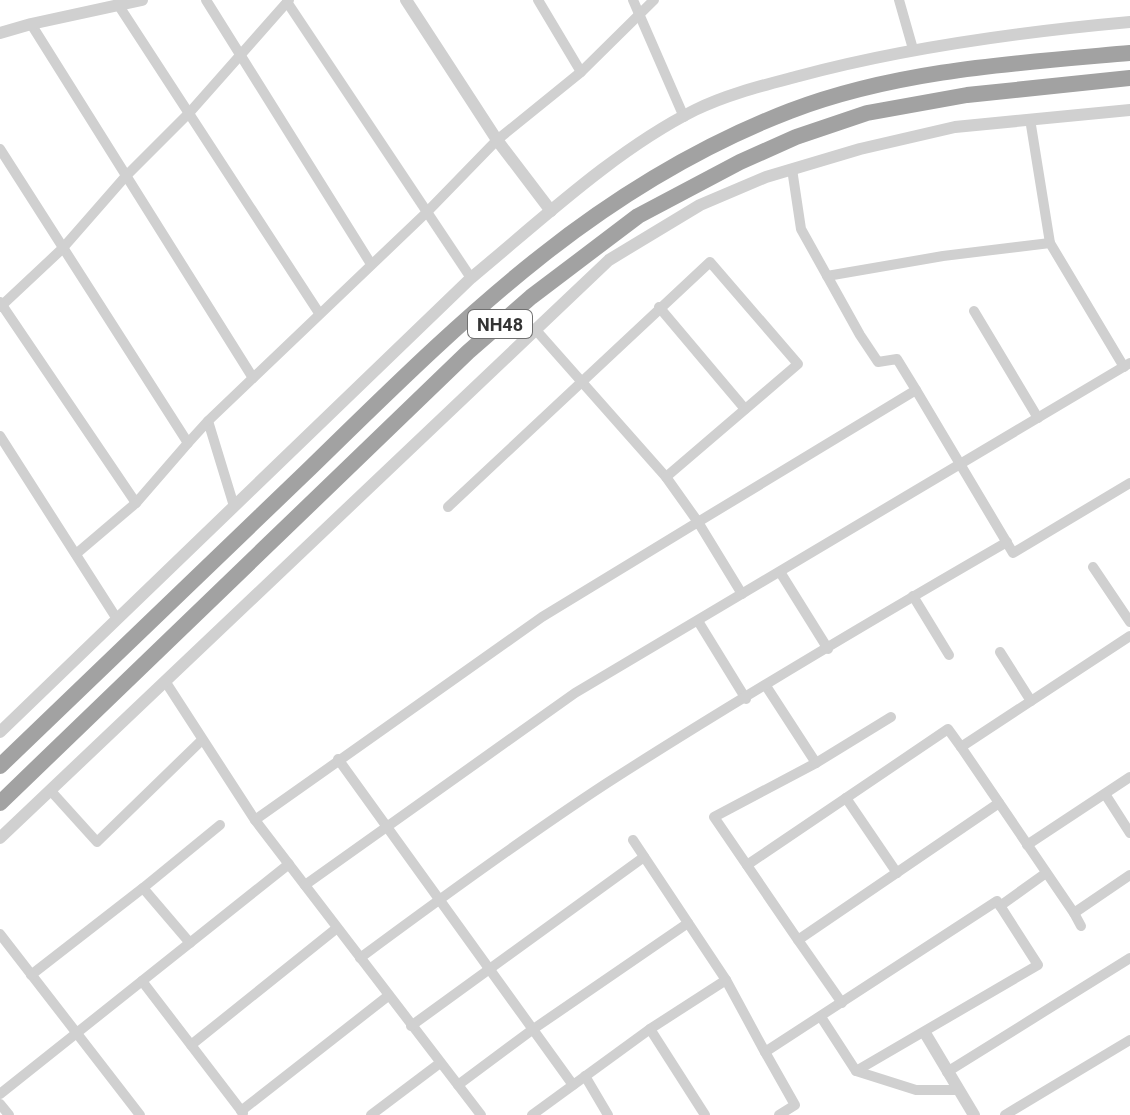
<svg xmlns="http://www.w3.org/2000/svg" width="1130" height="1115" viewBox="0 0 1130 1115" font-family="Roboto,sans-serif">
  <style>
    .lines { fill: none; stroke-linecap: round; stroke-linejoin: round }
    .minor { stroke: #d0d0d0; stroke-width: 10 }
    .tertiary { stroke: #d0d0d0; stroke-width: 12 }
    .trunk { stroke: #a2a2a2; stroke-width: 16 }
    .labels { text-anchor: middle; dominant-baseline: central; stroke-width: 8; stroke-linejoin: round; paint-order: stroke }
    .shield { fill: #fff; stroke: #707070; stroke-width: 2 }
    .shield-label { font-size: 18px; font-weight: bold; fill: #333 }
  </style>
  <rect width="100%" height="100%" fill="#fff"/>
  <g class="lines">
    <g class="minor">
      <path d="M 206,0 L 371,264"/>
      <path d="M 538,0 L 581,72"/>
      <path d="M 633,0 L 684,117"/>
      <path d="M 899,0 L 913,49"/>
      <path d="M 287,2 L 471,278"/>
      <path d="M 119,6 L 319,313"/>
      <path d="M 31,24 L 253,378"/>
      <path d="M 1030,119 L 1050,243"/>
      <path d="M 0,149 L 188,443 L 208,421 L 234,506"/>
      <path d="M 792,169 L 801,229 L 860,335 L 878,362 L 897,359 L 916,390"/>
      <path d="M 827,276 L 943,256 L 1050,243 L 1124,367"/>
      <path d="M 0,302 L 136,503 L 188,443"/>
      <path d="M 0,307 L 62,249 L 125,177 L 190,112 L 289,0"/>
      <path d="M 659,307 L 745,409"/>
      <path d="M 974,311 L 1038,418"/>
      <path d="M 535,329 L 666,477 L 698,522 L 916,390 L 1013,553 L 1130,483"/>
      <path d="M 208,421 L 427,212 L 497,140 L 581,72 L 654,0"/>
      <path d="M 0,436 L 117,619"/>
      <path d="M 448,507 L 710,262 L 798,364 L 666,477"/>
      <path d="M 76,554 L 136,503"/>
      <path d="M 1093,567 L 1130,622"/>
      <path d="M 780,572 L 828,649"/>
      <path d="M 913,596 L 949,655"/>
      <path d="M 698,621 L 746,699"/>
      <path d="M 1130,636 L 961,747 L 1074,913 L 1130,875"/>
      <path d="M 1000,652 L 1031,701"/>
      <path d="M 165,681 L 255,820 L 481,1115"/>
      <path d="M 766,686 L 816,763 L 714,817 L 798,940 L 999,803"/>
      <path d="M 338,759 L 573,1085"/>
      <path d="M 816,763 L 891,717"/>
      <path d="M 50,790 L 97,842 L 202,740"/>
      <path d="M 1105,794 L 1130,833"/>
      <path d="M 846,798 L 897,873"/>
      <path d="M 255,820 L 542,617 L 698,522 L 742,594"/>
      <path d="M 633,840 L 726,980 L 765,1052 L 997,901 L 1038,965 L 856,1071 L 821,1017"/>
      <path d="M 1027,845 L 1130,777"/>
      <path d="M 747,865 L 948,729 L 961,747"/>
      <path d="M 305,885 L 575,693 L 1130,363"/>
      <path d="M 143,888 L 220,825"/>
      <path d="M 1000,906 L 1046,873"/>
      <path d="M 1074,913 L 1081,926"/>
      <path d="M 0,934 L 140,1115"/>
      <path d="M 798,940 L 842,1003"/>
      <path d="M 360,958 C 441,898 523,838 607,783 C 738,699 872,620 1007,542"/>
      <path d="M 31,975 L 143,888 L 190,943"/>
      <path d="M 142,981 L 191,1045 L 337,928"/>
      <path d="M 411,1026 L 644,857"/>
      <path d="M 650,1029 L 726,980"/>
      <path d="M 191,1045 L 243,1113"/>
      <path d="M 765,1052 L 795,1105 L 779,1115"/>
      <path d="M 856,1071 L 916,1090 L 959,1090"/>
      <path d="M 947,1072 L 1130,958"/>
      <path d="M 585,1076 L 608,1115"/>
      <path d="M 458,1085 L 532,1030 L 688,923"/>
      <path d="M 0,1094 L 289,864"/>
      <path d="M 0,1104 L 9,1115"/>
      <path d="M 241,1111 L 388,996"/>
      <path d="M 371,1115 L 440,1063"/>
      <path d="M 532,1115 L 650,1029 L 705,1115"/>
      <path d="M 1005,1115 L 1130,1040"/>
    </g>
    <g class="tertiary">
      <path d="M 406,0 L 497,140 L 551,211"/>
      <path d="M 0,33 L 31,24 L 142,0"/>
      <path d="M 0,732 L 471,278 C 540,221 615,150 695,110 C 727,94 765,85 799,76 C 907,47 1019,32 1130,22"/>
      <path d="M 0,838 L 609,260 L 700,205 L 766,177 L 860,149 L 955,127 L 1130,110"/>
      <path d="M 925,1033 L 974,1115"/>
    </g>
    <g class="trunk">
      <path d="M 0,766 C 102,668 204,571 305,473 C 455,327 590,188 790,111 C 897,70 1016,63 1130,53"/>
      <path d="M 0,803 L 468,352 L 531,297 L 638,216 L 740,162 L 796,137 L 867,113 L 967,95 L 1130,78"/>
    </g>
  </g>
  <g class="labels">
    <rect class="shield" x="468" y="310" width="64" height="28" rx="6"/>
    <g class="shield-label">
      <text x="500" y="324">NH48</text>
    </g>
  </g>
</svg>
